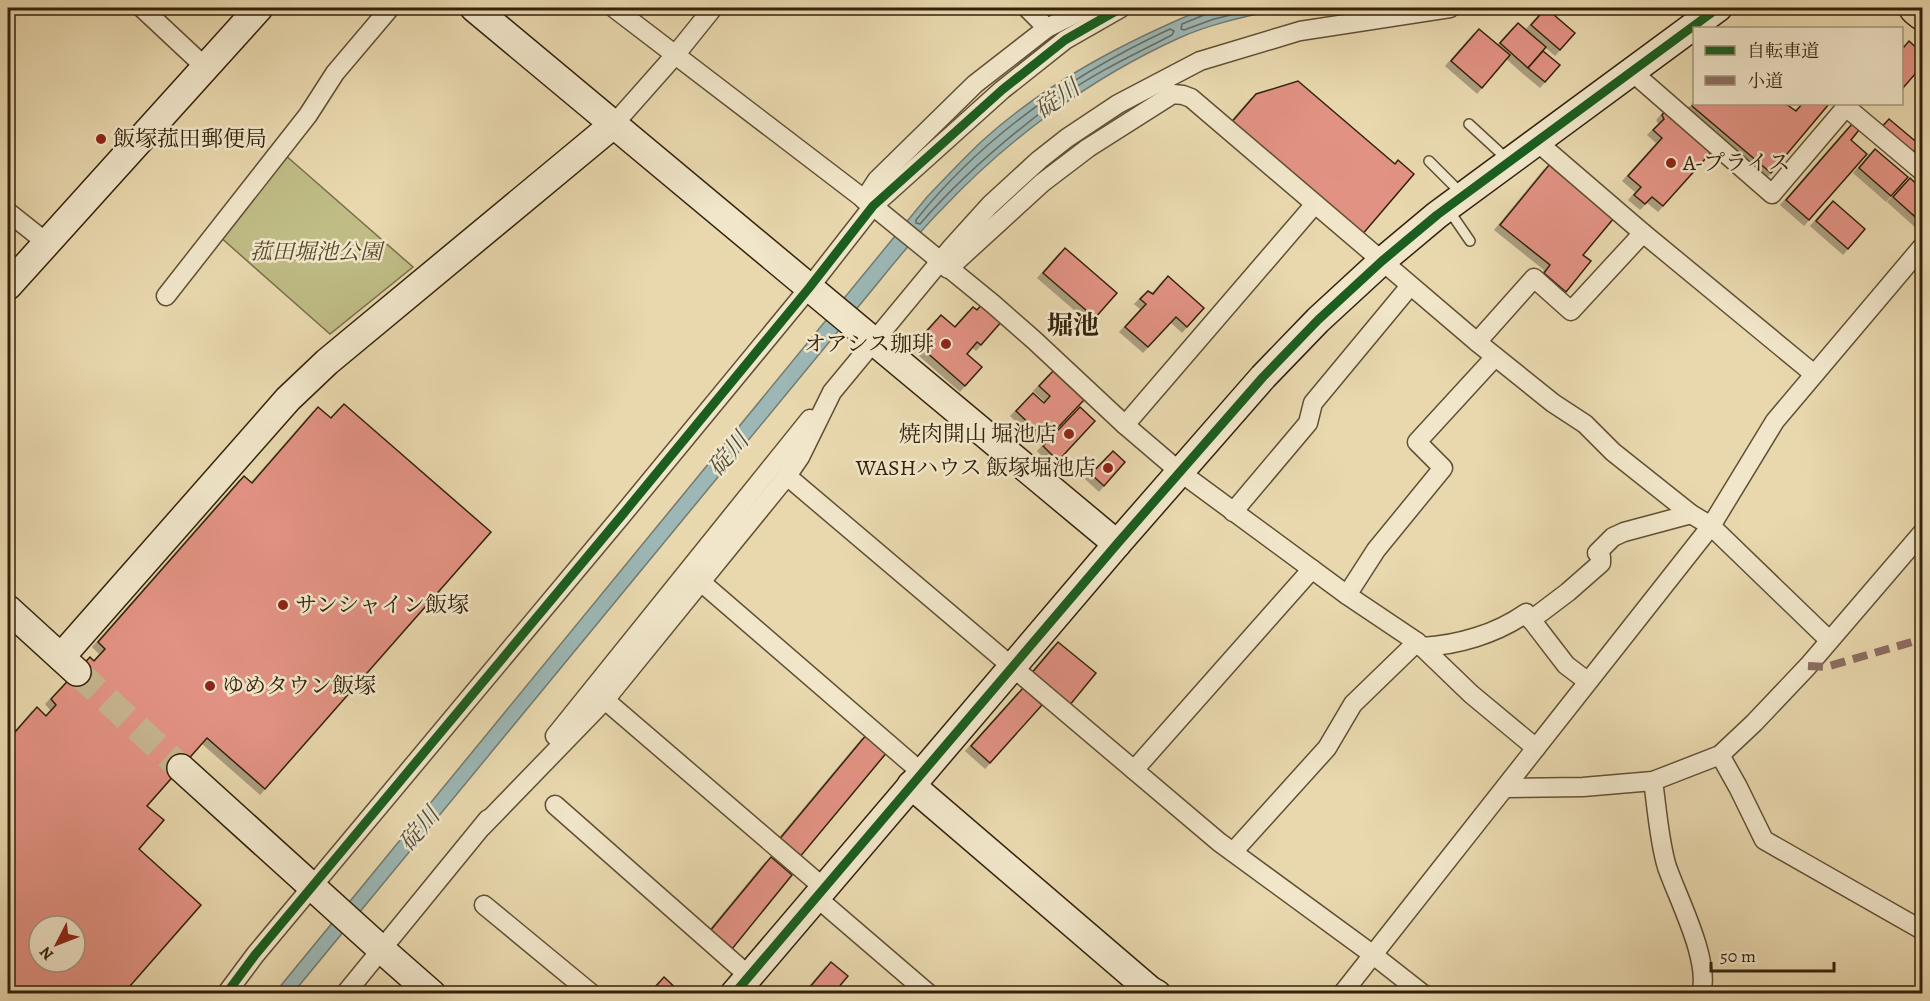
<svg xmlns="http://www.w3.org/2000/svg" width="1930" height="1001" viewBox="0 0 1930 1001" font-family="Alegreya,'Noto Serif JP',serif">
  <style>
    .green { fill: #bfbc85; stroke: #796f48; stroke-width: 1.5 }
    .water { fill: #9cb7b5; stroke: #727b71; stroke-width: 1.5 }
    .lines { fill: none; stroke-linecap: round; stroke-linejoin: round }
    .shore { stroke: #686c60; stroke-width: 1.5 }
    .building { fill: #e29283; stroke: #33220b; stroke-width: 1.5; fill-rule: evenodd; filter: url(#shadow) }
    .secondary-tunnel { stroke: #c5b48d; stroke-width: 27; stroke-dasharray: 27 14; stroke-linecap: butt }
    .lane-casing { stroke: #605034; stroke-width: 12 }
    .street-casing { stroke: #605034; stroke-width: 21 }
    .secondary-casing { stroke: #33220b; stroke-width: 30 }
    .highway-casing { stroke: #33220b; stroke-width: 36 }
    .lane { stroke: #f1e6ca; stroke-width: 9 }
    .street { stroke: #f1e6ca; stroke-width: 18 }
    .secondary { stroke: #f1e6ca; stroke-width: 27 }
    .highway { stroke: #e9d8ae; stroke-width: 33 }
    .quiet { stroke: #8d6e63; stroke-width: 8; stroke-dasharray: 15 8; stroke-linecap: butt }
    .cycleway-casing { stroke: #f1e6ca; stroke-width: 13 }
    .cycleway { stroke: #1b5e20; stroke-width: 9 }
    .poi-dot { fill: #8f2418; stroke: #f1e6ca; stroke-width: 2 }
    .labels { text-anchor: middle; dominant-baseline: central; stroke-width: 5; stroke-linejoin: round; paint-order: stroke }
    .poi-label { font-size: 22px; fill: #33220b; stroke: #f1e6ca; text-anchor: start }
    .park-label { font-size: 22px; font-style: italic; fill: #56482a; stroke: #f1e6ca }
    .water-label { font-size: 24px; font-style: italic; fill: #524f3e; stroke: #f1e6ca }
    .quarter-label { font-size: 26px; font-weight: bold; fill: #33220b; stroke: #f1e6ca }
  </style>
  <defs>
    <filter id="shadow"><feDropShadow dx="-5" dy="5" stdDeviation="0" flood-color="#0004"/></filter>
  </defs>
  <rect width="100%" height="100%" fill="#e9d8ae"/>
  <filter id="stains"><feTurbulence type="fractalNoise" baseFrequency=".00333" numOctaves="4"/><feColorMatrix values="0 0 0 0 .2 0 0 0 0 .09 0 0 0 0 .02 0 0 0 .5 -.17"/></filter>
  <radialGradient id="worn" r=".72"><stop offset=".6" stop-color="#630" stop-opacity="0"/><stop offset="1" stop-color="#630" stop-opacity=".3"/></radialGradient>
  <path class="green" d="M 284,154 L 413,267 L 330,334 L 219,236 Z"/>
  <path class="water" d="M 1206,8 L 1284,8 C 1249,16 1212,23 1179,38 C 1091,78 1009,138 943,208 C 919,232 898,258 877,284 L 293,993 L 274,994 L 927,197 C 945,178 963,159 982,141 C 1047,82 1126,41 1206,8 Z"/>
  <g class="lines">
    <g class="shore">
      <path d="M 1206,8 L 1204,15 L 1182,24 L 1181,29 L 1184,30 L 1214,19 L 1260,8"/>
      <path d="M 1170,29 L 1174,31 L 1172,35 C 1135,54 1094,73 1060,98 C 1010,135 961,177 920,224 L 916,223 L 916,220 C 983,136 1073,74 1170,29 Z"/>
    </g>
  </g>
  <g class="building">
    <path d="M 1546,8 L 1575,33 L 1560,50 L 1531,25 Z"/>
    <path d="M 1518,23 L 1546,47 L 1528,68 L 1500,43 Z"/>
    <path d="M 1479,29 L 1510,55 L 1482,88 L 1451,61 Z"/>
    <path d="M 1909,41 L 1922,53 L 1922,66 L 1903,88 L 1902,87 L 1902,45 L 1904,47 Z"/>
    <path d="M 1543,51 L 1560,65 L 1545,82 L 1528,68 Z"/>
    <path d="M 1298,81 L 1395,164 L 1398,160 L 1414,174 L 1361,236 L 1230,124 L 1256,94 Z"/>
    <path d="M 1694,102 L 1786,104 L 1796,111 L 1802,104 L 1829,104 L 1771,173 L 1692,106 Z"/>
    <path d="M 1668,108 L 1714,149 L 1663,206 L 1652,197 L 1645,204 L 1634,195 L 1641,187 L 1628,176 L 1662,138 L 1653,130 L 1664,119 L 1662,115 Z"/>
    <path d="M 1889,119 L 1920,145 L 1911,155 L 1880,129 Z"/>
    <path d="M 1852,124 L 1859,130 L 1851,140 L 1867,154 L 1809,220 L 1786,200 Z"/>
    <path d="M 1875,149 L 1908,177 L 1891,196 L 1859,168 Z"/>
    <path d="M 1549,165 L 1614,218 L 1583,255 L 1591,261 L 1566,292 L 1544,273 L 1550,265 L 1500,225 Z"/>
    <path d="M 1910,178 L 1922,189 L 1922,223 L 1893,197 Z"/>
    <path d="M 1833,201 L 1865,229 L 1848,249 L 1816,221 Z"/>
    <path d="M 1065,248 L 1117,293 L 1095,318 L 1043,273 Z"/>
    <path d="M 1168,276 L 1204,308 L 1187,327 L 1176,317 L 1148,347 L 1125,327 L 1146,304 L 1140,299 L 1148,291 L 1153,294 Z"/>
    <path d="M 982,304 L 1002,321 L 981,345 L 977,342 L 967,354 L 982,367 L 965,386 L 916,343 L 941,315 L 955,327 L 973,307 L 977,310 Z"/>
    <path d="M 1053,371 L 1084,400 L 1046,440 L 1016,411 L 1033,393 L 1044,403 L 1050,396 L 1039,386 Z"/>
    <path d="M 344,404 L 491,532 L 265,789 L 207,738 L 147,806 L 164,820 L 139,849 L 201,905 L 123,994 L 8,994 L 8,740 L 37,707 L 46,716 L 56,705 L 51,699 L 90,657 L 94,661 L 105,649 L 98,642 L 244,476 L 252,483 L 318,407 L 331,418 ZM 39,926 L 75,926 L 75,962 L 39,962 Z"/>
    <path d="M 1080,407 L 1095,421 L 1058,461 L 1043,446 Z"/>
    <path d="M 1113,451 L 1125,462 L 1104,486 L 1091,474 Z"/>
    <path d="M 1058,642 L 1096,673 L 1069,706 L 1031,674 Z"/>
    <path d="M 1023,688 L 1042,705 L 990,763 L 971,746 Z"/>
    <path d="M 867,734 L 888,751 L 799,858 L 778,841 Z"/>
    <path d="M 771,857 L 792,875 L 732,949 L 710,931 Z"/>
    <path d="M 831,962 L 848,976 L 833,994 L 804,994 Z"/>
    <path d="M 664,977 L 682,994 L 649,994 Z"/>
  </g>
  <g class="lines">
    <path class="secondary-tunnel" d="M 77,672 L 181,768"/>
    <defs>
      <g id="lane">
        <path d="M 1469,124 L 1507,159"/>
        <path d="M 1429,161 L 1461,193"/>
        <path d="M 1448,209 L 1470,241"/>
      </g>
      <g id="street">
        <path d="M 142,8 L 204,66"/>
        <path d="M 614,8 L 873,206 L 993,304 L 1034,340 L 1125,425 L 1180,472 L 1347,595 L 1417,642 L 1471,694 L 1536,748"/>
        <path d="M 1047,28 L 1087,8"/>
        <path d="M 1631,71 L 1772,194 L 1846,107 L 1922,171"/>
        <path d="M 614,124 L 676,54 L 713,8"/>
        <path d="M 1536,141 L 1643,233 L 1814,374"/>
        <path d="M 864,200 L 877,180 L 975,84 L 1047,28 L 1027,8"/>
        <path d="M 8,212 L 47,243"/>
        <path d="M 948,269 L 1042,183 L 1088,148 L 1173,94 L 1183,95 L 1191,98 L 1477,342 L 1553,403 L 1585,424 L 1613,452 L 1691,514 L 1711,526 L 1829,640"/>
        <path d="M 166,296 L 308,115 L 335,73 L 390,8"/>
        <path d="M 1477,342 L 1534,278 L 1571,311 L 1643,233"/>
        <path d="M 1125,425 L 1315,204"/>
        <path d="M 787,476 L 1219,842 L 1372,954 L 1423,994"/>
        <path d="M 1233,512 L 1308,423 L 1313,403 L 1410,286"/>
        <path d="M 701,582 L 921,772"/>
        <path d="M 1347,595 L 1376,550 L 1443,468 L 1417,442 L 1495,357"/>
        <path d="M 1531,620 L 1568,592 L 1601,563 L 1601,557 L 1597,553 L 1613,537 L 1624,532 L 1691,514"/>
        <path d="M 1422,647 C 1458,645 1496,634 1526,613 L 1566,665 L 1587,681"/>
        <path d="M 605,700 L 824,888"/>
        <path d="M 555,736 L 810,419"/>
        <path d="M 1720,755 L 1738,787 L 1764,840 L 1922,930"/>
        <path d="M 1134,770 L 1312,569"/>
        <path d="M 1653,781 C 1657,808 1659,841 1667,867 C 1678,899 1711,961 1701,994"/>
        <path d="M 1505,788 L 1583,787 L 1653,781 L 1720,755 L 1754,723 L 1808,666 L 1922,533"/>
        <path d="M 555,805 L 749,976"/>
        <path d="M 482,827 L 605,700 L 787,476 L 800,457 L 832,392 L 952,247 L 990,205 L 1039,160 L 1067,138 L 1118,104 L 1200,61 L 1300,31 L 1450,8"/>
        <path d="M 1233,852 L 1327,748 L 1353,704 L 1417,642"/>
        <path d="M 816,897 L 929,994"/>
        <path d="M 484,905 L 592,994"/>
        <path d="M 226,994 L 255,955 L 623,514 L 809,288 L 873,206 L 1002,90 L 1065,40 L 1121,8"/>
        <path d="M 345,994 L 488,819"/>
        <path d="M 1342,994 L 1711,526 L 1775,421 L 1922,247"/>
      </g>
      <g id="secondary">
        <path d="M 474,8 L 1117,544"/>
        <path d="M 8,286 L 259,8"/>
        <path d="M 8,609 L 77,672"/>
        <path d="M 61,657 L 288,399 L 327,362 L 614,124"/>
        <path d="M 181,768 L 382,950 L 432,994"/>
        <path d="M 911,785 L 1150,990 L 1157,994"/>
        <path d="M 734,994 L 1117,544 L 1263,377 L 1318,320 L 1382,261 L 1437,215 L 1718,8"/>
      </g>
      <path id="highway" d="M 1916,8 L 1922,13"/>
    </defs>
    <use href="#lane" class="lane-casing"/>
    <use href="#street" class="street-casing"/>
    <use href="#secondary" class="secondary-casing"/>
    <use href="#highway" class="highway-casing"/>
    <use href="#lane" class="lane"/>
    <use href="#street" class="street"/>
    <use href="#secondary" class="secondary"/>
    <use href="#highway" class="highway"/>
    <path class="quiet" d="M 1808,666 L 1826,667 L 1922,639"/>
    <defs>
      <g id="cycleway">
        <path d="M 226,994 L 255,955 L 623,514 L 809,288 L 873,206 L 1002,90 L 1065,40 L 1121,8"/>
        <path d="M 734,994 L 1117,544 L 1263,377 L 1318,320 L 1382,261 L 1437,215 L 1718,8"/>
      </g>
    </defs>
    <use href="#cycleway" class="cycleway-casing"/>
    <use href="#cycleway" class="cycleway"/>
  </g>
  <g class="poi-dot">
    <circle cx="101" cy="139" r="6"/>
    <circle cx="1671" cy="163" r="6"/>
    <circle cx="946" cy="344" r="6"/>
    <circle cx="1069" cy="434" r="6"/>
    <circle cx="1108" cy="468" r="6"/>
    <circle cx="283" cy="605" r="6"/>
    <circle cx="210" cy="686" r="6"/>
  </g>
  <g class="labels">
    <g class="poi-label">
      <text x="113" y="139">飯塚菰田郵便局</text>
      <text x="1683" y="163">A-プライス</text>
      <text x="934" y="344" text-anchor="end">オアシス珈琲</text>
      <text x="1057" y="434" text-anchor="end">焼肉開山 堀池店</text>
      <text x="1096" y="468" text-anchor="end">WASHハウス 飯塚堀池店</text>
      <text x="295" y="605">サンシャイン飯塚</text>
      <text x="222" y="686">ゆめタウン飯塚</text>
    </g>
    <g class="park-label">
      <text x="316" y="252">菰田堀池公園</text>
    </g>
    <g class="water-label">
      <text transform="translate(1057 99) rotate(-35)">碇川</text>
      <text transform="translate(728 454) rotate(-50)">碇川</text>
      <text transform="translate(419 829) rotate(-50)">碇川</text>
    </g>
    <g class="quarter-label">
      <text x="1073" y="325">堀池</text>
    </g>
  </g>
  <rect width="1930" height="1001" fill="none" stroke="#e9d8ae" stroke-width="30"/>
  <rect x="9" y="9" width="1912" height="983" fill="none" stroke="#33220b" stroke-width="3"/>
  <rect x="15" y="15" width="1900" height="971" fill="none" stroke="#33220b" stroke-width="1.5"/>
  <rect x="1693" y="27" width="210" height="78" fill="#f1e6ca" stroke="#a5987e" stroke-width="1.5"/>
  <rect x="1705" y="46" width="30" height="9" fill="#1b5e20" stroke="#a5987e" stroke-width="1.5"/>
  <text x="1747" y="57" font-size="18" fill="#33220b">自転車道</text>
  <rect x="1705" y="76" width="30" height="9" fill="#8d6e63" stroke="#a5987e" stroke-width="1.5"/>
  <text x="1747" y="87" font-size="18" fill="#33220b">小道</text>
  <g transform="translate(57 944) rotate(228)"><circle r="28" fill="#f1e6ca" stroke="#a5987e" stroke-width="1.5"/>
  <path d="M0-4.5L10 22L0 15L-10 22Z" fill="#8f2418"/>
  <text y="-9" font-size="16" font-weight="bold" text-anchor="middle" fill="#33220b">N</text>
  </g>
  <path d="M1711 962v9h123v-9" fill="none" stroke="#33220b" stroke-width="3"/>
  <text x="1720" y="962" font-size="18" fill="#33220b" stroke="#f1e6ca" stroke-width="4.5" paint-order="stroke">50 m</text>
  <rect width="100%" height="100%" filter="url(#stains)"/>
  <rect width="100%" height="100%" fill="url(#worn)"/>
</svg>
